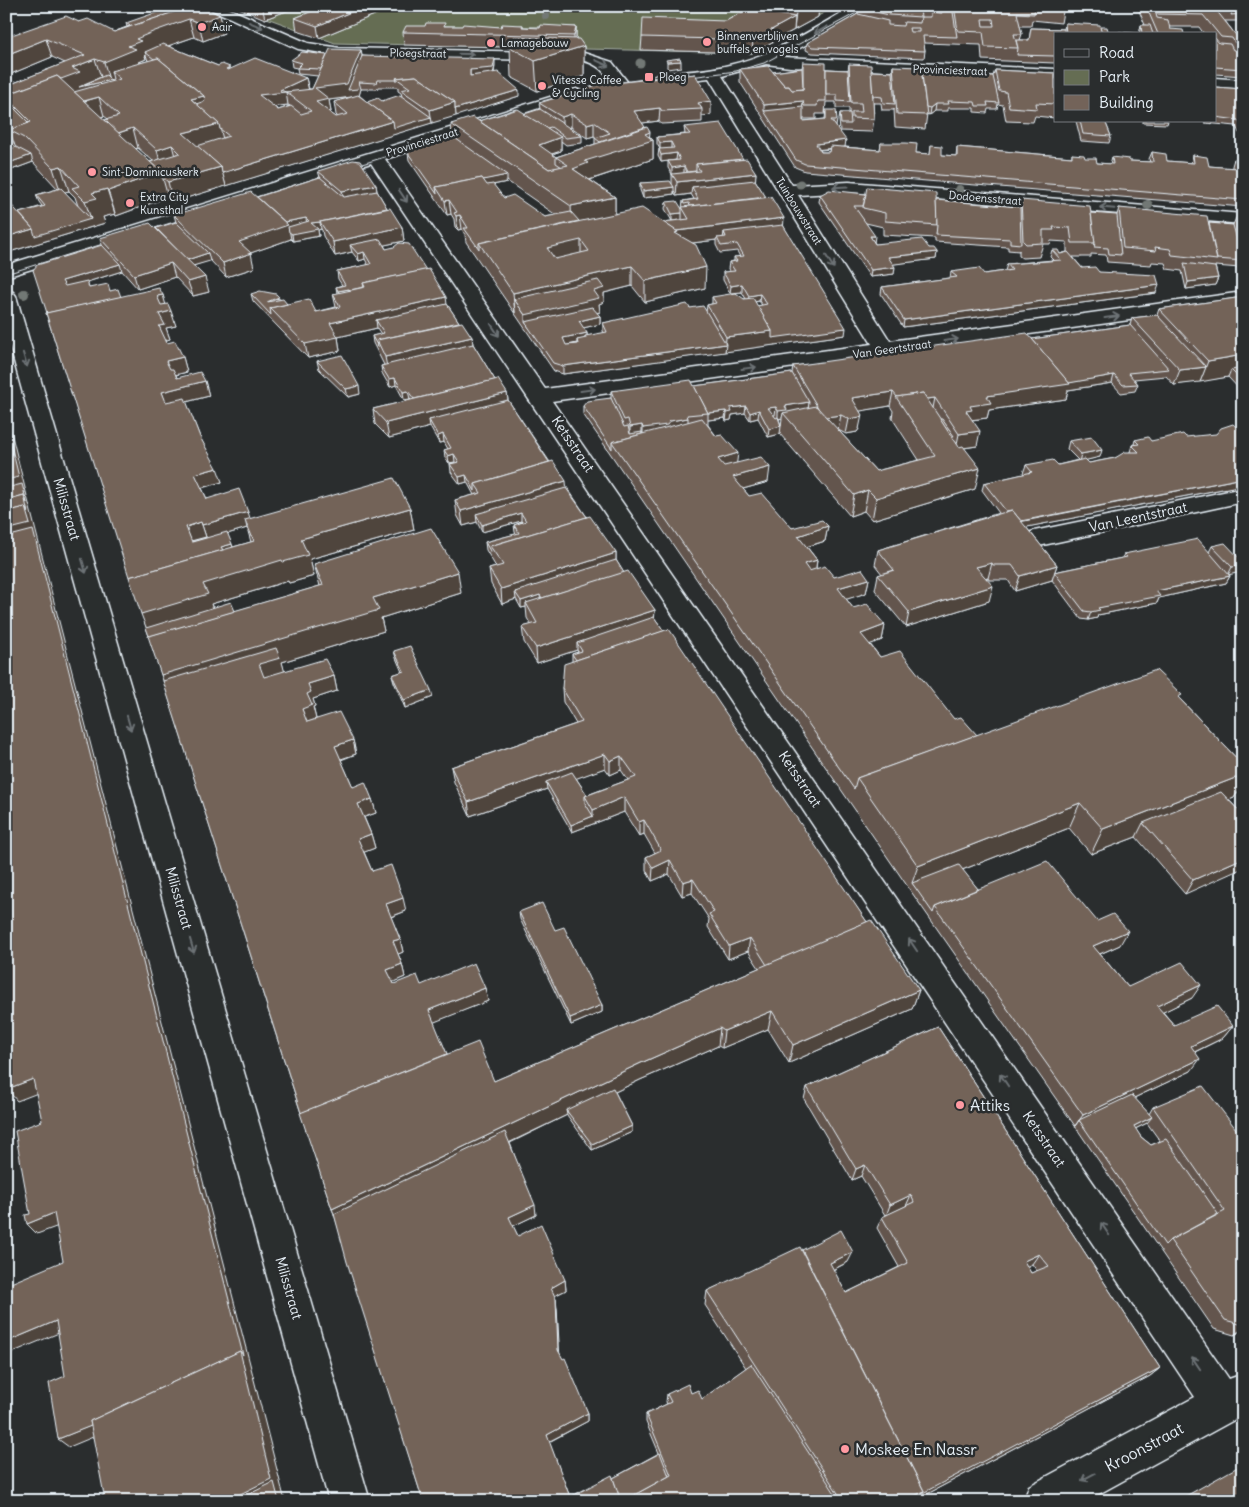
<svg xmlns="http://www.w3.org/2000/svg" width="1249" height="1507" viewBox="0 0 1249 1507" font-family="Delius,sans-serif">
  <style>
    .green { fill: #656d53; stroke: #a6afa6 }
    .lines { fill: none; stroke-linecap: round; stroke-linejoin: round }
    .minor-casing { stroke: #e8f1f8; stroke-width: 3 }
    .minor { fill: #2a2d2e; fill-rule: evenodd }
    .tram { stroke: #e8f1f8; stroke-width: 1 }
    .tree { fill: #727874 }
    .wall { fill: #63554d; stroke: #e8f1f8; fill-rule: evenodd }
    .shaded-wall { fill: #50453e; stroke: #e8f1f8 }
    .building { fill: #736359; stroke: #e8f1f8; fill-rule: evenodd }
    .oneway { stroke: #6c7275 }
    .poi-dot { fill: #ff9aa2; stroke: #2a2d2e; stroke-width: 2 }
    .labels { text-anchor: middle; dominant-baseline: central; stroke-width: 5; stroke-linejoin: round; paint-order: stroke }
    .far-poi-label { font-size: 11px; fill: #e8f1f8; stroke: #2a2d2e; text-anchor: start }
    .far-street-label { font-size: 11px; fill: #e8f1f8; stroke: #2a2d2e }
    .street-label { font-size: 14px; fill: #e8f1f8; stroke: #2a2d2e }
    .near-poi-label { font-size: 16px; fill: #e8f1f8; stroke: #2a2d2e; text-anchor: start }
    .near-street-label { font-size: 16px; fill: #e8f1f8; stroke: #2a2d2e }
  </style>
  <rect width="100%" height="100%" fill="#2a2d2e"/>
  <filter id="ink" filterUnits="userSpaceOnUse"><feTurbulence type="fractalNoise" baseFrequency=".02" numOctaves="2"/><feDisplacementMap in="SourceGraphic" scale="10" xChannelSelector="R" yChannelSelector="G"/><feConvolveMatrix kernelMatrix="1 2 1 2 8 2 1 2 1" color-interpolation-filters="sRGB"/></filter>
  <g filter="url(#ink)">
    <path class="green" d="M 234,6 L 836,6 L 752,53 L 335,43 Z"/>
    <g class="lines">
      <defs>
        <g id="minor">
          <path d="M 204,6 L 223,6 L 308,43 L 340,48 L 584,53 L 612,62 L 629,84 L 621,89 C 609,86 607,66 584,61 L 340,56 L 298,49 Z"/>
          <path d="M 853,6 L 870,6 L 825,35 L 782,57 L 1055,69 L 1055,78 L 790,67 L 766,64 L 722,76 L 792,185 L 849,182 L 1243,214 L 1243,224 L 849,192 L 798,195 L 890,341 L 1243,292 L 1243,304 L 894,353 L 886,356 L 880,355 L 552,401 L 1229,1379 L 1243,1374 L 1243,1415 L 1086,1501 L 1024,1501 L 1029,1486 L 1195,1397 L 371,163 L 6,277 L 6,265 L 576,89 L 581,91 L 584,94 L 581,97 L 385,159 L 545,389 L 872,344 L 709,78 L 657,84 L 649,79 L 657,74 C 681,72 706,71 729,65 C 774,55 813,29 853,6 Z"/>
          <path d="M 1215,78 L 1243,80 L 1243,90 L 1215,88 Z"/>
          <path d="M 6,290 L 13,292 L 16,296 L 370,1501 L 329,1501 L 6,332 Z"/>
          <path d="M 1243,488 L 1243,502 L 1034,547 L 1026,544 L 1022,539 L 1026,534 L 1034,531 Z"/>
        </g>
      </defs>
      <use href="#minor" class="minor-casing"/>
      <use href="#minor" class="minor"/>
      <g class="tram">
        <path d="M 683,78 L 736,71 L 764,63 L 869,6"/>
        <path d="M 543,101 L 600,85 L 689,73"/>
        <path d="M 510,118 L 553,104"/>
        <path d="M 466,125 L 516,109"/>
        <path d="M 243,201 L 465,132"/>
        <path d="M 142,232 L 190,217"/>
        <path d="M 6,274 L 116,240"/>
      </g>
    </g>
    <g class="tree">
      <circle cx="546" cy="16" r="4"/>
      <circle cx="640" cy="63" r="4.5"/>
      <circle cx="800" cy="184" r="4.5"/>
      <circle cx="959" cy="190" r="5"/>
      <circle cx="1148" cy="205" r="5"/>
      <circle cx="24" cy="294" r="5"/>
    </g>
    <g class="wall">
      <path d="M 234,6 L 289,6 L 289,10 L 265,19 Z"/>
      <path d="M 325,6 L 396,6 L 319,38 L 297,31 L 295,18 Z"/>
      <path d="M 747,6 L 819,6 L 818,17 L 752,53 L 641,50 L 642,37 L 726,21 L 747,10 Z"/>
      <path d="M 862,6 L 1064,6 L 1061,23 L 1032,20 L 1031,26 L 1020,26 L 1022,34 L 1020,40 L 1029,40 L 1031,28 L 1064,29 L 1065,23 L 1100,27 L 1109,34 L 1055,34 L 1055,63 L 982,60 L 981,45 L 924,43 L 925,51 L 924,58 L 812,53 L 806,50 L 807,43 L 858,14 L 858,8 ZM 931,9 L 940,10 L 940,13 L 931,12 Z"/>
      <path d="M 1137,6 L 1243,6 L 1243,21 L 1225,21 L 1243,44 L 1241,50 L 1243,52 L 1243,76 L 1215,74 L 1215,34 L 1204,34 L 1199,27 L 1170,27 L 1170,29 L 1184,34 L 1118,34 L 1119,32 L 1139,34 L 1141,25 L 1145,25 Z"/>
      <path d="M 220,15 L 224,33 L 203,41 L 194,37 L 168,46 L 218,66 L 230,69 L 306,78 L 309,89 L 312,89 L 318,76 L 298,74 L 297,68 L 292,67 L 291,60 L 361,50 L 362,56 L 495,66 L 494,73 L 519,96 L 173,202 L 168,197 L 116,216 L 115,214 L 103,217 L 105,223 L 6,253 L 19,213 L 42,206 L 39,202 L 36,195 L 58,189 L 33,162 L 6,172 L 6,86 L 65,63 L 52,57 L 6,76 L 6,37 L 79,22 L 114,32 L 127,27 L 126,23 ZM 146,55 L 148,61 L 140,63 L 139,62 L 146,59 L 145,56 ZM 378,87 L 398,87 L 398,91 L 401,93 L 402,96 L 382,101 L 367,102 L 359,95 L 361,89 L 377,89 ZM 351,97 L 334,102 L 336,115 L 338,117 L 336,117 L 329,112 L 331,112 L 329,100 ZM 288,105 L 290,106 L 278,110 L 274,106 ZM 104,116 L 108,119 L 105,120 L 101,117 ZM 138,148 L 153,161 L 150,162 L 135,149 ZM 69,191 L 75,197 L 78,206 L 64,192 Z"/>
      <path d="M 523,25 L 523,27 L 576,27 L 576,39 L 584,46 L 584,76 L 537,91 L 511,77 L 510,47 L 404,45 L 403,32 L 445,26 L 501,27 Z"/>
      <path d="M 803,62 L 826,69 L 848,70 L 849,64 L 871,71 L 892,72 L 893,66 L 922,74 L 993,76 L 995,70 L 1055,73 L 1055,118 L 1035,116 L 1033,122 L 1006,121 L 1003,105 L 998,104 L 997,109 L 988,109 L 987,113 L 974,112 L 974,108 L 948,108 L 948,111 L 934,111 L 929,115 L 927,114 L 925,129 L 895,127 L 894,109 L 894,110 L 882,110 L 881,103 L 873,103 L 874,119 L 872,132 L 840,131 L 839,120 L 840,113 L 849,113 L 849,108 L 836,108 L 836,102 L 826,102 L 825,114 L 816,114 L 816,119 L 803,119 L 803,121 L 825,119 L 826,110 L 837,120 L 836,127 L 845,147 L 880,150 L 881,143 L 916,153 L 930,154 L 931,145 L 942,155 L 956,156 L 957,147 L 1072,157 L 1072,154 L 1097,163 L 1110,164 L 1112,157 L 1129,161 L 1150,162 L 1149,159 L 1152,152 L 1167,161 L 1191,163 L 1193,155 L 1209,166 L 1232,168 L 1232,166 L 1234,159 L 1243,160 L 1243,207 L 805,171 L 795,167 L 740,82 L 740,69 L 773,72 L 802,68 ZM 830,149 L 829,152 L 821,152 L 820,150 Z"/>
      <path d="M 695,74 L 711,115 L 702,116 L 702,122 L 661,124 L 659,121 L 642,123 L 650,137 L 653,140 L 653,159 L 590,180 L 615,197 L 615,213 L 663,222 L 672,221 L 665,209 L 666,202 L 682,209 L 683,201 L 694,199 L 691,194 L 676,196 L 674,191 L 674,194 L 643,198 L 640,190 L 640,183 L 672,184 L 672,174 L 668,168 L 668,161 L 661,162 L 658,156 L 659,149 L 660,149 L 657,144 L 657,137 L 685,134 L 684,127 L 743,159 L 756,173 L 755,180 L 783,225 L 845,335 L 563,374 L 554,371 L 466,242 L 465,235 L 462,229 L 458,230 L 455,227 L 454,219 L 451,214 L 447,215 L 409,160 L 408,153 L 452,136 L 451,124 L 479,121 L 524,114 L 540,109 L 539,103 ZM 571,127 L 587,138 L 594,136 L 597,138 L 595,138 L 595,144 L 556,157 L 552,154 L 561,151 L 561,141 L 566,145 L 582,143 L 582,136 L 569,128 ZM 507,181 L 556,215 L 545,217 L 504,198 L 493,185 L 507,182 ZM 716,240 L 716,245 L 720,253 L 737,251 L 740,257 L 734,257 L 734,261 L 729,262 L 728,269 L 730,272 L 723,272 L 723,280 L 730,293 L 742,292 L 746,299 L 712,297 L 712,304 L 707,305 L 706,312 L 690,308 L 603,323 L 603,331 L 604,333 L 587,336 L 587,333 L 583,328 L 600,324 L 600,316 L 597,313 L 600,312 L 599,304 L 604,302 L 604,293 L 632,286 L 645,302 L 705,288 L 693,243 ZM 759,301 L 762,305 L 757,306 L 755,302 ZM 577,343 L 577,344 L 566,345 Z"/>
      <path d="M 1215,87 L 1243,89 L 1243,134 L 1239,133 L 1236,126 L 1205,123 L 1204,121 L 1215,121 Z"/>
      <path d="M 1076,121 L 1105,121 L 1111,136 L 1109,143 L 1081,141 Z"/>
      <path d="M 1143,121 L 1168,121 L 1167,124 L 1143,123 Z"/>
      <path d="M 318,171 L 376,185 L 377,191 L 387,208 L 402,227 L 404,241 L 384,245 L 386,249 L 447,304 L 459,322 L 472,337 L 473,344 L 495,380 L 507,393 L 508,400 L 587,517 L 616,553 L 616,560 L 624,573 L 655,610 L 654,617 L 867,922 L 919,990 L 912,1009 L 789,1063 L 768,1029 L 722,1048 L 718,1046 L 640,1080 L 615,1092 L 632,1126 L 632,1132 L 592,1150 L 567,1115 L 510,1143 L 536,1215 L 513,1226 L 518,1236 L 565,1280 L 566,1290 L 554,1296 L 557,1309 L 559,1352 L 588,1413 L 588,1421 L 549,1442 L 570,1497 L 613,1478 L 659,1453 L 646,1422 L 646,1414 L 667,1404 L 666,1402 L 667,1394 L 691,1393 L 702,1399 L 746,1368 L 705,1305 L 707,1291 L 802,1250 L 848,1262 L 833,1270 L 846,1293 L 899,1267 L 877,1228 L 882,1217 L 885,1215 L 861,1176 L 852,1180 L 804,1099 L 807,1087 L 938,1027 L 1160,1368 L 1150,1376 L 914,1501 L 423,1501 L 334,1214 L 332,1209 L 301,1113 L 46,313 L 102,245 L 100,238 L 156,228 L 176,222 L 174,215 L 257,197 L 320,177 ZM 321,229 L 322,230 L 323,236 L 335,256 L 352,252 L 359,261 L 365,259 L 368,265 L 337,271 L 338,279 L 342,285 L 336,287 L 337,293 L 333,294 L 336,307 L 316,312 L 287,304 L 280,299 L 251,294 L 253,301 L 308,358 L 340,351 L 338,337 L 377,328 L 381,334 L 372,336 L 373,343 L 384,365 L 381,366 L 382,373 L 390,387 L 396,385 L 404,400 L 410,399 L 411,400 L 373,409 L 375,424 L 389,438 L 430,427 L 439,443 L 444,442 L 448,449 L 444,450 L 445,458 L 449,463 L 455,462 L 455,463 L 450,464 L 451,472 L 460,484 L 467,482 L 474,495 L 455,500 L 457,515 L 463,526 L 477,522 L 482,532 L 521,521 L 522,522 L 514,525 L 515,532 L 516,534 L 485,542 L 486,550 L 496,567 L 489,569 L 491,584 L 502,604 L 516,599 L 521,608 L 526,607 L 527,618 L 531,625 L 522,627 L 524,642 L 537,663 L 577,650 L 578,652 L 572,654 L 572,662 L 562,688 L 563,702 L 576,724 L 451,767 L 454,782 L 470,816 L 547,789 L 572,832 L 624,812 L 639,836 L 644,834 L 655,853 L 646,857 L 646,870 L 652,881 L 669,874 L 682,896 L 692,893 L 709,919 L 708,927 L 728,959 L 748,951 L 759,968 L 494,1081 L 447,1054 L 433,1022 L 488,1001 L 485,988 L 394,984 L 393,982 L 405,977 L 402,964 L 398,954 L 403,952 L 400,939 L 391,917 L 406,911 L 372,871 L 364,852 L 375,848 L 371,834 L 364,817 L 376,813 L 372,799 L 353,787 L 341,760 L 356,754 L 353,740 L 316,719 L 313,707 L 315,706 L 313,699 L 337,691 L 334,676 L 284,671 L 282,662 L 384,631 L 381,618 L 461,593 L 314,564 L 320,586 L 235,611 L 213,608 L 211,604 L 288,581 L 289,583 L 314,576 L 310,559 L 414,530 L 410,508 L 250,519 L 207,499 L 202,488 L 222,482 L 200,437 L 186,402 L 209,396 L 205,381 L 177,378 L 176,375 L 187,372 L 183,357 L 167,343 L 166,340 L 170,339 L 166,328 L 176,326 L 165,304 L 163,295 L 121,297 L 110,291 L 89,288 L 87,282 L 122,271 L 138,289 L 175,277 L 193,296 L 209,292 L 193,266 L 210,260 L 226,277 L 254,268 L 250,253 L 291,239 L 293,241 L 319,236 L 318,230 ZM 247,528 L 251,542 L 233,547 L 227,534 ZM 206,537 L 206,538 L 192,542 L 192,541 ZM 605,768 L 610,775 L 621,770 L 628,780 L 587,795 L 576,778 ZM 1032,1264 L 1037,1271 L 1031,1273 L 1027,1266 Z"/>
      <path d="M 820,195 L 936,200 L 1020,207 L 1021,200 L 1091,213 L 1117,215 L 1119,208 L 1209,223 L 1233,225 L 1236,218 L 1243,219 L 1243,279 L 1240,268 L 1215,266 L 1218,278 L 1215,285 L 1186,289 L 1182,271 L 1167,269 L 1165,263 L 1152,262 L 1151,265 L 1107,262 L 1106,255 L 1091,254 L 1091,257 L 1073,257 L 1082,268 L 1099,272 L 1156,293 L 903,327 L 881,294 L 882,287 L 950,278 L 951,272 L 984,274 L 1005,271 L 1007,264 L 1053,260 L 1050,257 L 1052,250 L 1060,254 L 1067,252 L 1067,242 L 1051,241 L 1050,244 L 1043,244 L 1039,257 L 1022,258 L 1019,256 L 1019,250 L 1019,251 L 1008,250 L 1008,247 L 935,242 L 935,238 L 883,235 L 883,227 L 866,223 L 875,244 L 929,248 L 937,252 L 936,259 L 893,264 L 894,274 L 870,277 L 819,202 Z"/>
      <path d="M 1243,297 L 1243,393 L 1228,377 L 1174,385 L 1166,376 L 1134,379 L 1138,384 L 1135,391 L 1121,393 L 1112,383 L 1068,390 L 1066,399 L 989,410 L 987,418 L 972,420 L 977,446 L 964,448 L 975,489 L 872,520 L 864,511 L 850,516 L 780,434 L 768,437 L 758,418 L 750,420 L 745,413 L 732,415 L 731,420 L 726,421 L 725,418 L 708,420 L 708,425 L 737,463 L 768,482 L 743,489 L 749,496 L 792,528 L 828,526 L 825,541 L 807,547 L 817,560 L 816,569 L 834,577 L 869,579 L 866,593 L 846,599 L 853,608 L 885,625 L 882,640 L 870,644 L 880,657 L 954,719 L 977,735 L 1180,699 L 1243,765 L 1243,783 L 1234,798 L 1229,800 L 1243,815 L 1185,894 L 1136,837 L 1091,854 L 1069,828 L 962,870 L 978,889 L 1097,921 L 1120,945 L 1100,954 L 1128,987 L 1192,998 L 1163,1012 L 1174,1025 L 1233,1026 L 1223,1038 L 1195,1052 L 1191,1071 L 1134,1098 L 1149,1114 L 1153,1107 L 1243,1138 L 1243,1330 L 1234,1335 L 1214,1329 L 1075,1126 L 910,890 L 612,456 L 583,414 L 583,406 L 611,398 L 611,391 L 694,386 L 792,373 L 793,366 L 1032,339 L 1130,325 L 1132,318 L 1157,315 L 1159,309 ZM 890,406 L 893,411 L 892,418 L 919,460 L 876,471 L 838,430 L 846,434 L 857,432 L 859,429 L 859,411 ZM 782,418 L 781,426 L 779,419 ZM 1147,1123 L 1160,1141 L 1151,1145 L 1141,1137 L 1135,1129 Z"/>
      <path d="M 317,361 L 360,394 L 348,397 L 319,369 Z"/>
      <path d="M 1135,440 L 1151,441 L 1243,485 L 1026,527 L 1057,565 L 1052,580 L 1015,591 L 1008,580 L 989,580 L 988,578 L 986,578 L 989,601 L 906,627 L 875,590 L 878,575 L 882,574 L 875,565 L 878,550 L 999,513 L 982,490 L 984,483 L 1024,474 L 1023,473 L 1026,465 L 1058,465 L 1078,460 L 1067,449 L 1069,441 L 1100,457 L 1086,460 L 1089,463 L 1115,458 L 1130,452 L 1132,445 L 1134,444 Z"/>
      <path d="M 1212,546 L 1243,562 L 1243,569 L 1241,572 L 1229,574 L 1230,576 L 1226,583 L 1159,598 L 1157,603 L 1098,615 L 1097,618 L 1088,620 L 1081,619 L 1052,580 L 1054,572 L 1122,558 L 1124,554 L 1209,552 Z"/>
      <path d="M 394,651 L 433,697 L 405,708 L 394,682 L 392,675 L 402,672 L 396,658 Z"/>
      <path d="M 519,912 L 555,930 L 602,1005 L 602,1012 L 571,1025 L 520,919 Z"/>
    </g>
    <g class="shaded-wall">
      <path d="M 262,6 L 289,6 L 289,10 L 265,19 Z"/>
      <path d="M 365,6 L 396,6 L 319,38 L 317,26 Z"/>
      <path d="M 806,6 L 819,6 L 818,17 L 794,30 L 796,12 Z"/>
      <path d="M 198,10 L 220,15 L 224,33 L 203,41 L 199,23 L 189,19 L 194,37 L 159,49 L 145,52 L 146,55 L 145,56 L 146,59 L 139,62 L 141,68 L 111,71 L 113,79 L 111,80 L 113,86 L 24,115 L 72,68 L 95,59 L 101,77 L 84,84 L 85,86 L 109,80 L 104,62 L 124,35 Z"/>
      <path d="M 795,17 L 794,30 L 752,53 L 753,40 Z"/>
      <path d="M 576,27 L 576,40 L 574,48 L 574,36 Z"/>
      <path d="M 46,39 L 52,57 L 6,76 L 6,55 Z"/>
      <path d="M 584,46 L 584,76 L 537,91 L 535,61 Z"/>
      <path d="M 361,50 L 363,63 L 359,82 L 361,89 L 359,96 L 329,100 L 331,112 L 318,115 L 315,88 Z"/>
      <path d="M 495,59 L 495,66 L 493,74 L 470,76 L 470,70 Z"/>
      <path d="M 681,61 L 681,67 L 667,69 L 667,62 Z"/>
      <path d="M 306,78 L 309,91 L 286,92 L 288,105 L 262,108 L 259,95 L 280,90 Z"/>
      <path d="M 519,90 L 519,96 L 456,116 L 455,109 Z"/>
      <path d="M 204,96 L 209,114 L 191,99 Z"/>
      <path d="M 99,97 L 104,116 L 88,121 L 82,102 Z"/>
      <path d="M 711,101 L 711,115 L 702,116 L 702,109 L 698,103 Z"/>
      <path d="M 803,101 L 802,114 L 764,111 L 764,105 Z"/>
      <path d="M 455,102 L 456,116 L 432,123 L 430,110 Z"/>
      <path d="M 935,104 L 934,111 L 929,115 L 930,108 Z"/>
      <path d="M 660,108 L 659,121 L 634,124 L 634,111 Z"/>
      <path d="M 571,114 L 571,127 L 562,130 L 562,117 Z"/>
      <path d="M 431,117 L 432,123 L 226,186 L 222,173 L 393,121 Z"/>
      <path d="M 594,122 L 594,136 L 587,138 L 587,124 Z"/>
      <path d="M 219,124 L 224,143 L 197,150 L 183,133 Z"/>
      <path d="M 133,128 L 138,148 L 122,153 L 116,134 Z"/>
      <path d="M 650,132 L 649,141 L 653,140 L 653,159 L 589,180 L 573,169 L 607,146 Z"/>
      <path d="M 11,135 L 18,154 L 6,159 L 6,137 Z"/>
      <path d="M 561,137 L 561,151 L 539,158 L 539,145 Z"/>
      <path d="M 846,140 L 845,147 L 815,150 L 816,144 Z"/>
      <path d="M 671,142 L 671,149 L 660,150 L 660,143 Z"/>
      <path d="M 172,145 L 177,164 L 162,169 L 157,150 Z"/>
      <path d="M 677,153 L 676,160 L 661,162 L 661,155 Z"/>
      <path d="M 31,155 L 33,162 L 6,172 L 6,164 Z"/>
      <path d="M 61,166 L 69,191 L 61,193 L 53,168 Z"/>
      <path d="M 684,166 L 684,173 L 672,175 L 672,168 Z"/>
      <path d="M 221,167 L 226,186 L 173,202 L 168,182 Z"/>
      <path d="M 161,172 L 168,197 L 116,216 L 108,191 Z"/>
      <path d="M 756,173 L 755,187 L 692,187 L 691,194 L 676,196 L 677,182 Z"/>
      <path d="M 507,175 L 507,182 L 473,189 L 469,182 Z"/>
      <path d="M 376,185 L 378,198 L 345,204 L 342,191 Z"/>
      <path d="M 674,187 L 674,194 L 643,198 L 643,191 Z"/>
      <path d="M 107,189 L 115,214 L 103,217 L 105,223 L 6,253 L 6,237 L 33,229 L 91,219 L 85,201 L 92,193 Z"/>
      <path d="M 615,197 L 615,217 L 572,226 L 571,206 Z"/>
      <path d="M 449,200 L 451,214 L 447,215 L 445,201 Z"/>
      <path d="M 682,213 L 682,220 L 672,221 L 672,214 Z"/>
      <path d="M 460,215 L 462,229 L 458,230 L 456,216 Z"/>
      <path d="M 306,218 L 307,226 L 289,229 L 291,239 L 242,256 L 239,242 L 280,223 Z"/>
      <path d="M 784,218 L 783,232 L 726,237 L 724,232 L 723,239 L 717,238 L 716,240 L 677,245 L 668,232 Z"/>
      <path d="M 320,222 L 321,229 L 318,230 L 319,236 L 293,241 L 292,234 L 311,223 Z"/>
      <path d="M 584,226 L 581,241 L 581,261 L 548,268 L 547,249 Z"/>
      <path d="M 402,227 L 404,241 L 356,251 L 350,245 L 352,252 L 335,256 L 333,242 Z"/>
      <path d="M 870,236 L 875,236 L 874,243 Z"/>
      <path d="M 364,252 L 365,259 L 359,261 L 358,254 Z"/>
      <path d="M 937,252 L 936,259 L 887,265 L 888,257 Z"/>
      <path d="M 208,253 L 210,261 L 186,268 L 184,261 Z"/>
      <path d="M 251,253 L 254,268 L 226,277 L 223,263 Z"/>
      <path d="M 171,263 L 175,277 L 138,289 L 134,275 Z"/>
      <path d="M 120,264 L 122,271 L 65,289 L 62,281 Z"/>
      <path d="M 632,266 L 632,286 L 604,293 L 604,302 L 599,304 L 600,312 L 530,329 L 525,322 L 525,315 L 514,299 L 515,313 L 513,293 Z"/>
      <path d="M 706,267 L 705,288 L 645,302 L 645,281 Z"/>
      <path d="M 895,267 L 894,274 L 870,277 L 871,270 Z"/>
      <path d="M 205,277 L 209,292 L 193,296 L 188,282 Z"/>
      <path d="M 1218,278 L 1215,285 L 1186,289 L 1188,282 Z"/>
      <path d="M 742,284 L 742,292 L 730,293 L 731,286 Z"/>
      <path d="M 1159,285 L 1156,293 L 903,327 L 904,320 Z"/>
      <path d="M 349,289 L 351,296 L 340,298 L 338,291 Z"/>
      <path d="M 760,294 L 759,301 L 748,303 L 749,296 Z"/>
      <path d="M 163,295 L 167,309 L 162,310 L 157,296 Z"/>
      <path d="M 446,297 L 448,312 L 376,320 L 377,328 L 338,337 L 340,351 L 308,358 L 305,344 L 330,323 Z"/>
      <path d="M 171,311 L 176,326 L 166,328 L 170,339 L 164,341 L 159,326 L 159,314 Z"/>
      <path d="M 600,316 L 600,324 L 579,329 L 579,321 Z"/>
      <path d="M 846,328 L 845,335 L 725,352 L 726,337 L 772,331 Z"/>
      <path d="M 587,333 L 587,340 L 585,336 L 585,341 L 577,340 L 577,343 L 563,346 L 563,338 Z"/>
      <path d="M 472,337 L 474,352 L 388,372 L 385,357 Z"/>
      <path d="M 726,344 L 725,352 L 563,374 L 563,366 Z"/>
      <path d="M 1243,355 L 1243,375 L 1231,370 L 1228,377 L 1200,382 L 1208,361 Z"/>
      <path d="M 183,357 L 187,372 L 171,376 L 166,361 Z"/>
      <path d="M 1206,367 L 1200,382 L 1174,385 L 1180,370 Z"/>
      <path d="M 1114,375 L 1112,383 L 1068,390 L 1066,399 L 989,410 L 987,418 L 970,420 L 966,411 L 970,406 L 987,396 Z"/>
      <path d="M 395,378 L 396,385 L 390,387 L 389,379 Z"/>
      <path d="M 205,381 L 209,396 L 167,407 L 162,392 Z"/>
      <path d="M 359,386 L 360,394 L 348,397 L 346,389 Z"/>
      <path d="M 408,391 L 410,399 L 404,400 L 403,392 Z"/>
      <path d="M 893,392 L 890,406 L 849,413 L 852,398 Z"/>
      <path d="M 507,393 L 509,408 L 429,420 L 430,427 L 389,438 L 386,423 Z"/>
      <path d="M 935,398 L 932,413 L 900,403 Z"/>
      <path d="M 809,402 L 808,410 L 783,413 L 782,418 L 778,419 L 778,411 L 785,406 Z"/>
      <path d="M 746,406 L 745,413 L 732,415 L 731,420 L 726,421 L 727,413 L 730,408 Z"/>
      <path d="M 776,407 L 775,415 L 768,416 L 768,408 Z"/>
      <path d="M 759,410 L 758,418 L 750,420 L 750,413 Z"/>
      <path d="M 726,411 L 725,418 L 708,420 L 708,413 Z"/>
      <path d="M 6,412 L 35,528 L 250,1364 L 285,1501 L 226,1501 L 105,1432 L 69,1447 L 58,1439 L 95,1424 L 6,554 L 6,519 L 24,495 L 25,492 L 6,496 Z"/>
      <path d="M 841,415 L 838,430 L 822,432 L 824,417 Z"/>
      <path d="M 862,415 L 859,429 L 857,432 L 846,434 L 849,419 Z"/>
      <path d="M 688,418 L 688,433 L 643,441 L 643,428 L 670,421 Z"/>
      <path d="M 642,425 L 642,439 L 630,441 L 630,427 Z"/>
      <path d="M 781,426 L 780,434 L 768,437 L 769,429 Z"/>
      <path d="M 980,431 L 977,446 L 956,449 L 959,434 Z"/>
      <path d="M 443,434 L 444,442 L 439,443 L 438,436 Z"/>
      <path d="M 1102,450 L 1100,457 L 1079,462 L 1081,454 Z"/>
      <path d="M 738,453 L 736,468 L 717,473 L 718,459 Z"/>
      <path d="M 454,454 L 455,462 L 449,463 L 448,456 Z"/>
      <path d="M 770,467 L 768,482 L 732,492 L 733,477 Z"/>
      <path d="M 217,468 L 222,482 L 200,488 L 195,474 Z"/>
      <path d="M 980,468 L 975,489 L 872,520 L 876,498 Z"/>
      <path d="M 466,475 L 467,482 L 460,484 L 459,477 Z"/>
      <path d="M 1243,478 L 1243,485 L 1012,530 L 1014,523 Z"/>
      <path d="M 566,481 L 567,496 L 476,514 L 477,522 L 463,526 L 461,511 Z"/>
      <path d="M 868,490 L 864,511 L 850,516 L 854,495 Z"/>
      <path d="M 410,508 L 414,530 L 310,559 L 314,576 L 289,583 L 288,581 L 211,604 L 215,615 L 149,635 L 141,614 L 203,584 L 301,539 Z"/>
      <path d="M 248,512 L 253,527 L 245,520 L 247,528 L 207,540 L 202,525 Z"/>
      <path d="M 521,513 L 521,521 L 482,532 L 482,525 Z"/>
      <path d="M 201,522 L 206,537 L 191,541 L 186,527 Z"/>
      <path d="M 828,526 L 825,541 L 796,550 L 798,536 Z"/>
      <path d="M 232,544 L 236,559 L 227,561 L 221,547 Z"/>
      <path d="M 616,553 L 616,568 L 515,592 L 516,599 L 502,604 L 501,589 Z"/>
      <path d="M 817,560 L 815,574 L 802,579 L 804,564 Z"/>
      <path d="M 992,563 L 988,578 L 972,582 L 976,567 Z"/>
      <path d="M 1057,565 L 1052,580 L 1015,591 L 1020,576 Z"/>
      <path d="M 1243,565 L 1243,569 L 1241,572 L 1228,575 L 1232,567 Z"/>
      <path d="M 458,572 L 461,593 L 381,618 L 384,631 L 282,662 L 285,673 L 264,679 L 169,696 L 161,675 L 373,598 Z"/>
      <path d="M 1230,576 L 1226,583 L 1159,598 L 1157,603 L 1098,615 L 1097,618 L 1088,620 L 1091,612 L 1098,608 L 1156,591 Z"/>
      <path d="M 869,579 L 866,593 L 835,603 L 838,588 Z"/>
      <path d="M 993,586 L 989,601 L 906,627 L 909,612 Z"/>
      <path d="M 540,595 L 541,602 L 526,603 L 526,607 L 521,608 L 521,601 Z"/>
      <path d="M 655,610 L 654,624 L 577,643 L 577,650 L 537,663 L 536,648 Z"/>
      <path d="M 885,625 L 882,640 L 858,649 L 861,634 Z"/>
      <path d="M 334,676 L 337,691 L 313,699 L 315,706 L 313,707 L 316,719 L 306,723 L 302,709 L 307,694 L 308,684 Z"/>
      <path d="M 431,690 L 433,697 L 405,708 L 404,700 Z"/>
      <path d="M 353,740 L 356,754 L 338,760 L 335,746 Z"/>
      <path d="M 605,754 L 605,768 L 550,788 L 546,782 L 547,789 L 470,816 L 468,802 Z"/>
      <path d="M 621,756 L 621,770 L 610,775 L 610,761 Z"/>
      <path d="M 1243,775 L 1243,783 L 1234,798 L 1150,831 L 1143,823 L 1136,837 L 1091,854 L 1103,829 Z"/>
      <path d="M 624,797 L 624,812 L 572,832 L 571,825 L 593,816 L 593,810 Z"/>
      <path d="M 372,799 L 376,813 L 362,818 L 358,804 Z"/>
      <path d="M 1080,803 L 1069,828 L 916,888 L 912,883 L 918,866 Z"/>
      <path d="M 644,820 L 644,834 L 639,836 L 639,822 Z"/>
      <path d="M 371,834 L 375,848 L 362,853 L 358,839 Z"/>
      <path d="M 1243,858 L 1243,868 L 1185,894 L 1193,880 Z"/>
      <path d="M 670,860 L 669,874 L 652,881 L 653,868 Z"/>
      <path d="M 693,879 L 692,893 L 682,896 L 683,882 Z"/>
      <path d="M 403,898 L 406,911 L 390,917 L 386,904 Z"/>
      <path d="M 1128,931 L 1120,945 L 1086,960 L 1093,946 Z"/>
      <path d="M 750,938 L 748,951 L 728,959 L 729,946 Z"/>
      <path d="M 400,939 L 403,952 L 396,955 L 393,941 Z"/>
      <path d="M 402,964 L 405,977 L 391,983 L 387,970 Z"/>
      <path d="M 1201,985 L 1192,998 L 1149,1019 L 1157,1006 Z"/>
      <path d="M 485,988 L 488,1001 L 432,1023 L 429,1010 Z"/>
      <path d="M 919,990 L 912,1009 L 789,1063 L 793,1045 Z"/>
      <path d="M 602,1005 L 602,1012 L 571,1025 L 570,1018 Z"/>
      <path d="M 772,1011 L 768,1029 L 722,1048 L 724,1031 Z"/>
      <path d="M 1233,1026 L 1223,1038 L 1182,1058 L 1191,1046 Z"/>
      <path d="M 720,1028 L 718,1046 L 640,1080 L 569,1114 L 566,1110 L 567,1115 L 339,1224 L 332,1209 L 641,1063 Z"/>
      <path d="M 1200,1059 L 1191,1071 L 1081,1123 L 1079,1120 L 1075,1126 L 1083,1115 Z"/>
      <path d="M 33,1079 L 43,1091 L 17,1101 L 7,1089 Z"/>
      <path d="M 1152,1117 L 1147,1123 L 1129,1132 L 1134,1126 Z"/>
      <path d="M 632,1126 L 632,1132 L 592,1150 L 592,1144 Z"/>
      <path d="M 865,1165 L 861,1176 L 852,1180 L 856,1169 Z"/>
      <path d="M 911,1195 L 906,1206 L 886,1216 L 890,1205 Z"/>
      <path d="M 535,1205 L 536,1215 L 511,1227 L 509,1217 Z"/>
      <path d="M 54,1213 L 64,1224 L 37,1234 L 27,1224 Z"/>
      <path d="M 853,1252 L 848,1262 L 826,1273 L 830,1263 Z"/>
      <path d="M 1039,1254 L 1032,1264 L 1017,1271 L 1024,1261 Z"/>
      <path d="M 565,1280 L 566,1290 L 552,1297 L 551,1288 Z"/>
      <path d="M 556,1299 L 557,1309 L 560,1359 L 558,1350 Z"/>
      <path d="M 56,1321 L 66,1330 L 6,1355 L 6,1342 Z"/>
      <path d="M 1243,1328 L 1243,1330 L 1234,1335 Z"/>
      <path d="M 1160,1368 L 1150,1376 L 914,1501 L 905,1501 Z"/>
      <path d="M 588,1413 L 588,1421 L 548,1442 L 547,1435 Z"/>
    </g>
    <g class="building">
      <path d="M 175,6 L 190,7 L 117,31 L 116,31 L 130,26 L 126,23 Z"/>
      <path d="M 192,6 L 200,6 L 220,15 L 199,23 L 189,19 L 155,31 L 136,39 L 141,41 L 128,46 L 136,49 L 104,62 L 95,59 L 72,68 L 80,72 L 61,79 L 57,76 L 6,95 L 6,86 L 85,55 L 46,39 L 6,55 L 6,37 L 66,16 L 79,22 L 88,19 L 114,32 Z"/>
      <path d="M 325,6 L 365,6 L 317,26 L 295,18 Z"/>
      <path d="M 765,6 L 806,6 L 796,12 Z"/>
      <path d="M 862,6 L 930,6 L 932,11 L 920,10 L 921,17 L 889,15 L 858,8 Z"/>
      <path d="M 941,6 L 952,6 L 957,37 L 923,36 L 925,51 L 812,47 L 807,43 L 858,14 L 888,21 L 888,25 L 903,26 L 904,22 L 920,23 L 921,17 L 931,17 L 931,12 L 942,13 ZM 909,28 L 919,28 L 919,32 L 910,32 Z"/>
      <path d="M 954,6 L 1064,6 L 1064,10 L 1035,7 L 1034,14 L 1017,13 L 1022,34 L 1014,34 L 1018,48 L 985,47 L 983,32 L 958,31 ZM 982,19 L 993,19 L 994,26 L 983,26 Z"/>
      <path d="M 1146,6 L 1231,6 L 1233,9 L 1216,10 L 1243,44 L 1235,43 L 1232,38 L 1221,37 L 1203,15 L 1156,14 L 1157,18 L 1168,20 L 1170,29 L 1183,30 L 1184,34 L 1158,34 Z"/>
      <path d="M 1231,6 L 1243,6 L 1243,14 L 1231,15 L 1233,9 Z"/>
      <path d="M 748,9 L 795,17 L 753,40 L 642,37 L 643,18 L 726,21 Z"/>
      <path d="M 426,23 L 445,23 L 444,26 L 462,26 L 463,24 L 501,27 L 502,24 L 523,25 L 522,27 L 540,28 L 541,25 L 576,27 L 574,36 L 403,32 L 406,26 L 425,26 Z"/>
      <path d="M 1065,23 L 1100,25 L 1102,34 L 1066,34 Z"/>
      <path d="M 1141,25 L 1150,25 L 1153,34 L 1119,34 L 1119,32 L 1142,34 Z"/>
      <path d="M 1100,27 L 1107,27 L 1109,34 L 1102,34 Z"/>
      <path d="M 1031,28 L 1064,29 L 1064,34 L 1055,34 L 1055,56 L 1017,55 L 1018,48 L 1016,40 L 1029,40 Z"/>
      <path d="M 514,37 L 579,39 L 584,46 L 535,61 L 510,47 Z"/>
      <path d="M 1215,38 L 1219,43 L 1230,44 L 1233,50 L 1241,50 L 1243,52 L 1243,69 L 1215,67 Z"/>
      <path d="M 163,44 L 218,66 L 222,64 L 230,67 L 226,69 L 228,70 L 255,58 L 306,78 L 280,90 L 286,92 L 312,89 L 330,49 L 361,50 L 347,84 L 315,88 L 329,99 L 316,102 L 336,117 L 348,114 L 334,102 L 358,95 L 393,121 L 222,173 L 221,167 L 197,146 L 229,136 L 220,129 L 219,124 L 196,104 L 205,101 L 204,96 L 158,58 L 154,59 L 145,52 ZM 286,92 L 311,111 L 301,114 L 291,106 L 278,110 L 259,95 Z"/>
      <path d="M 302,52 L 327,55 L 321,69 L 297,68 L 302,63 L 291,60 Z"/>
      <path d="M 362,56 L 495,59 L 493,68 L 470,70 L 470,76 L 498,72 L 519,90 L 455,109 L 455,102 L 416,76 L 396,78 L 397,80 L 377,80 L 376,83 L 359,82 L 358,89 L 348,90 Z"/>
      <path d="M 158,58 L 204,96 L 191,99 L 219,124 L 183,133 L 221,167 L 168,182 L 162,177 L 161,172 L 150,162 L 180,153 L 172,145 L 157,150 L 133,128 L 118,133 L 105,120 L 119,116 L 99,97 L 84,101 L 74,92 L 120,79 L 111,71 Z"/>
      <path d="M 680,58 L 681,61 L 667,62 L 666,60 Z"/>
      <path d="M 803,62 L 826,63 L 826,101 L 818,101 L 817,106 L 804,106 L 803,101 L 764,105 L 740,69 L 768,66 L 785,86 L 789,86 L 792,90 L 803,89 Z"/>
      <path d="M 849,64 L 871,65 L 874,119 L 852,118 L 852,112 L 862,112 L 861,103 L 851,103 Z"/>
      <path d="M 893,66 L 921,67 L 927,115 L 897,114 Z"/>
      <path d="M 802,68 L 803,89 L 792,90 L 789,86 L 785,86 L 773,72 Z"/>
      <path d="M 826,69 L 848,70 L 850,102 L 837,101 L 837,95 L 826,95 Z"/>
      <path d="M 995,70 L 1055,73 L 1055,104 L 1036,103 L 1037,109 L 1009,107 L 1006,92 L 999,91 Z"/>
      <path d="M 871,71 L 892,72 L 895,104 L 883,103 L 882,97 L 873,96 Z"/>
      <path d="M 695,74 L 711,101 L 698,103 L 702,109 L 662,111 L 660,108 L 634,111 L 645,127 L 600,142 L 595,138 L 610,133 L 594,122 L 587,124 L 571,114 L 562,117 L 539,103 L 597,85 Z"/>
      <path d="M 922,74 L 993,76 L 999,103 L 987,102 L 988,106 L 976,106 L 975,102 L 948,101 L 949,104 L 935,104 L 930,108 L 926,107 Z"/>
      <path d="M 106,75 L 111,80 L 79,87 Z"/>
      <path d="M 57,76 L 161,172 L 108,191 L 107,189 L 92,193 L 97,198 L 85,201 L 72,188 L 79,186 L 61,166 L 53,168 L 24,138 L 9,130 L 31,122 L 6,97 L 6,95 Z"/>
      <path d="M 416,76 L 455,102 L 430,110 L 401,90 L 410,88 L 396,78 Z"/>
      <path d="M 1215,87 L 1243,89 L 1243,127 L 1242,127 L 1238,120 L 1215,117 Z"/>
      <path d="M 400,95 L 431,117 L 394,128 L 393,121 L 367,102 L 378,98 L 382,101 Z"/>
      <path d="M 6,100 L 29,123 L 9,130 L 11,135 L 6,137 Z"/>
      <path d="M 803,107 L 803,121 L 826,119 L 826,110 L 836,110 L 837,120 L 831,120 L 846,140 L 816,144 L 821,152 L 829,152 L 830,146 L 880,150 L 881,143 L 906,143 L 917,144 L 916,153 L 930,154 L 931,145 L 942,146 L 942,155 L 957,156 L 957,147 L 1072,157 L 1072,154 L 1084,155 L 1085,158 L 1096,158 L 1097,163 L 1113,164 L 1112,157 L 1129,159 L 1129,161 L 1153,162 L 1152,152 L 1166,154 L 1167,161 L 1194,163 L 1193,155 L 1207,157 L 1209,166 L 1222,167 L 1238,168 L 1234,159 L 1243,160 L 1243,200 L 805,164 L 796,160 L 764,111 Z"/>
      <path d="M 518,109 L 561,137 L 539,145 L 556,157 L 556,163 L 562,167 L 549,169 L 479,121 Z"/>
      <path d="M 540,109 L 582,136 L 566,138 L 551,127 L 547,128 L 524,114 Z"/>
      <path d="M 840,113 L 850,113 L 851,124 L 841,124 Z"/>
      <path d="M 473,117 L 549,169 L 568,165 L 556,157 L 647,127 L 650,132 L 645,134 L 653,140 L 585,161 L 588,163 L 573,169 L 615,197 L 571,206 L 451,124 Z"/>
      <path d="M 1080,121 L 1105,121 L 1111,136 L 1083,134 Z"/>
      <path d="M 721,123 L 743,159 L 696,164 L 696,171 L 687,172 L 684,166 L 672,168 L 668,161 L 680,160 L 677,153 L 661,155 L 659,149 L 674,148 L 671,142 L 660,143 L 657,137 L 690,134 L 684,127 Z"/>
      <path d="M 452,136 L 507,175 L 483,180 L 482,178 L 436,187 L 437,194 L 408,153 L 413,148 Z"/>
      <path d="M 16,147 L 31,155 L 6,164 L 6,151 Z"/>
      <path d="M 747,159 L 756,173 L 677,182 L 672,174 L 700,171 L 696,164 Z"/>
      <path d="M 353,160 L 360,161 L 376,185 L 342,191 L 318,171 Z"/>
      <path d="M 320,177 L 344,197 L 377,191 L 387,208 L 320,222 L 321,223 L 320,222 L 311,223 L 318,229 L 292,234 L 289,232 L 288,227 L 309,221 L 306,218 L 285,222 L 257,197 Z"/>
      <path d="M 482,178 L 487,185 L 493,184 L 504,198 L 513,195 L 545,217 L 571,212 L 579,221 L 479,243 L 479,249 L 464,228 L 468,228 L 460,215 L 456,216 L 454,213 L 457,212 L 449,200 L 445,201 L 436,187 Z"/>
      <path d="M 755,180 L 766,197 L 690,206 L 689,203 L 684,204 L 683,201 L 698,199 L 692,187 Z"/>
      <path d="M 670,181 L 674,187 L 643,191 L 640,183 Z"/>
      <path d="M 867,187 L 936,193 L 937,225 L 885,221 L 885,213 L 863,208 Z"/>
      <path d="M 61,188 L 91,219 L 35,236 L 33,229 L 19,213 L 45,206 L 36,195 Z"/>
      <path d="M 829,190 L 866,194 L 863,206 L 854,206 L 875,236 L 870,236 L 875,244 L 922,239 L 929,248 L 934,248 L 937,252 L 888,257 L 895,267 L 871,270 L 820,195 Z"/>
      <path d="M 251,192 L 288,225 L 239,242 L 251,253 L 223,263 L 174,215 Z"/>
      <path d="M 771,197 L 784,218 L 676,231 L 663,222 L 689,219 L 682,207 Z"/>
      <path d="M 6,199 L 33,229 L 6,237 Z"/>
      <path d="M 936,200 L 1020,207 L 1021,244 L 1010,243 L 1010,239 L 936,235 L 937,225 Z"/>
      <path d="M 1021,200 L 1090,206 L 1095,243 L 1072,243 L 1070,228 L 1053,227 L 1054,230 L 1043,230 L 1043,243 L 1026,244 L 1023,241 Z"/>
      <path d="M 677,201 L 682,209 L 682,213 L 672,214 L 666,202 Z"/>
      <path d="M 390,208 L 402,227 L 333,242 L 320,222 Z"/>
      <path d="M 642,208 L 678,232 L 675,233 L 696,245 L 706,267 L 645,281 L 632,266 L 513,293 L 479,243 ZM 581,240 L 589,251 L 555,259 L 547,248 Z"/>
      <path d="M 1119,208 L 1207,216 L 1217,260 L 1172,255 L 1170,249 L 1155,247 L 1156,251 L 1123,248 Z"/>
      <path d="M 1091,213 L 1117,215 L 1121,255 L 1109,254 L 1108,248 L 1094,247 L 1095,243 Z"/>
      <path d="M 1236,218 L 1243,219 L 1243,244 Z"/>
      <path d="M 176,222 L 208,253 L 187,260 L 156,228 Z"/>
      <path d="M 150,223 L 205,277 L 188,282 L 171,263 L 134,275 L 100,238 Z"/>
      <path d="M 1209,223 L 1233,225 L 1243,261 L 1217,259 Z"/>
      <path d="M 783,225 L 846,328 L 772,338 L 772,331 L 757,306 L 767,304 L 760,294 L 749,296 L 742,284 L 731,286 L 723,272 L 735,271 L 729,262 L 737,261 L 734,257 L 744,256 L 737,244 L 721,246 L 717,238 L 726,237 L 724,232 Z"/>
      <path d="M 380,239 L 386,249 L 394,247 L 399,243 L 409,244 L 426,270 L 363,283 L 364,287 L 350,290 L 349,289 L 338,291 L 336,287 L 345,285 L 337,271 L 371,264 L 364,252 L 358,254 L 350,245 Z"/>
      <path d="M 102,245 L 120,264 L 62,281 L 65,286 L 87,281 L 89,288 L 108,284 L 110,291 L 118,289 L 121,297 L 47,313 L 33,270 L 37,265 Z"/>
      <path d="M 1052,250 L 1058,250 L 1060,254 L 1068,252 L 1082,268 L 1095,267 L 1099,272 L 1156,275 L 1159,285 L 904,320 L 882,287 L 957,277 L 951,272 L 979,268 L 984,274 L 1012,270 L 1007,264 L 1061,260 Z"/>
      <path d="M 1184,263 L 1215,267 L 1218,278 L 1188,282 Z"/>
      <path d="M 429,269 L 446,297 L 330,323 L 338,337 L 305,344 L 270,308 L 309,299 L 316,312 L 340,307 L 333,294 L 365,287 L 363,283 Z"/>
      <path d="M 598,280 L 604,288 L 594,291 L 599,298 L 525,315 L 514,299 Z"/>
      <path d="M 159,288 L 163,295 L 157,296 L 161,305 L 168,304 L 171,311 L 159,314 L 165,325 L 159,326 L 167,343 L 175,341 L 183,357 L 166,361 L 170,369 L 173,369 L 177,378 L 200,372 L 205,381 L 162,392 L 166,402 L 185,398 L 200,437 L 217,468 L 195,474 L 207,499 L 239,489 L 248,512 L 202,525 L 201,522 L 186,527 L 192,542 L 227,532 L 232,544 L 221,547 L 223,550 L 129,577 L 46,313 Z"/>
      <path d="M 260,291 L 276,294 L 279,297 L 267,302 L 283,299 L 287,304 L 270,308 L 271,315 L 251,294 Z"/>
      <path d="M 736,293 L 744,299 L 753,298 L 772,331 L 726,337 L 707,305 L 716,303 L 712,297 Z"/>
      <path d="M 1243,297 L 1243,355 L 1208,361 L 1159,309 Z"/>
      <path d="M 447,304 L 459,322 L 377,340 L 378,347 L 372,336 L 384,333 L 376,320 Z"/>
      <path d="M 687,304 L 690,308 L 703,306 L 726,344 L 563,366 L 553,363 L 525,322 L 592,307 L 600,316 L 579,321 L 587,333 L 563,338 L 566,345 L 578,344 L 577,340 L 586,338 L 585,336 L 607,332 L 603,323 Z"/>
      <path d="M 1157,315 L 1206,367 L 1180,370 L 1132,318 Z"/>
      <path d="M 462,322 L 472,337 L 385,357 L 377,340 Z"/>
      <path d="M 1130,325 L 1169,369 L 1128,373 L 1138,384 L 1123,385 L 1114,375 L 1069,383 L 1032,339 Z"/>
      <path d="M 1027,333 L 1070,384 L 987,396 L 991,403 L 970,406 L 972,410 L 966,411 L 980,431 L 959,434 L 935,398 L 927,399 L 923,393 L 897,397 L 893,392 L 852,398 L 862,415 L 860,417 L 849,419 L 841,415 L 826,417 L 820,411 L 793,366 Z"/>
      <path d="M 473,344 L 495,380 L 414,399 L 408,391 L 403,392 L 395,378 L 389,379 L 381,366 Z"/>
      <path d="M 342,355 L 359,386 L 346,389 L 317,361 Z"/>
      <path d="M 1243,368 L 1243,382 L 1231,370 Z"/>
      <path d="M 792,373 L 809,402 L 785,406 L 787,410 L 778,411 L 776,407 L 768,408 L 776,418 L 778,417 L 781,426 L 769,429 L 759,410 L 750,413 L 746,406 L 730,408 L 732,412 L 727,413 L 726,411 L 708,413 L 694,386 Z"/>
      <path d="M 498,379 L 507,393 L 386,423 L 373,409 Z"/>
      <path d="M 691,380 L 708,413 L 687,415 L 688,418 L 670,421 L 667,425 L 643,428 L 642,425 L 630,427 L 628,419 L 624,420 L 611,391 Z"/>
      <path d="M 923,393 L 959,447 L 963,446 L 980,468 L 876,498 L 868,490 L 854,495 L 783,413 L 816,406 L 876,471 L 935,456 L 896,397 Z"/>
      <path d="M 611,398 L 624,427 L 628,426 L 630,434 L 642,432 L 642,434 L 612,442 L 612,449 L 583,406 L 587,401 Z"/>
      <path d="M 508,400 L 549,462 L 475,484 L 475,491 L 466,475 L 459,477 L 450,464 L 459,462 L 454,454 L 448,456 L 444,450 L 451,448 L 443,434 L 438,436 L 429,420 Z"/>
      <path d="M 702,418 L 716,436 L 722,435 L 738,453 L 718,459 L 724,466 L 761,457 L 770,467 L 733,477 L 749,496 L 762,493 L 792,528 L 822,520 L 828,526 L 798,536 L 817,560 L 804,564 L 809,571 L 825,566 L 834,577 L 862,569 L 869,579 L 838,588 L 853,608 L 867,604 L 885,625 L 861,634 L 880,657 L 900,651 L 954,719 L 961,717 L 977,735 L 857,778 L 854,789 L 612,442 Z"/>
      <path d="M 940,419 L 942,419 L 954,436 L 951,436 Z"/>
      <path d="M 6,424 L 19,477 L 6,480 Z"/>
      <path d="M 1233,424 L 1243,433 L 1243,478 L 1021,521 L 1012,510 L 1006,511 L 984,483 L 1032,472 L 1026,465 L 1053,460 L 1058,465 L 1085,459 L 1089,463 L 1115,458 L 1125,452 L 1139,452 L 1132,445 L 1139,444 L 1135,440 L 1148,437 L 1151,441 L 1183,434 L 1186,437 L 1216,434 L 1221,428 Z"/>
      <path d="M 1092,437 L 1102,450 L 1081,454 L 1069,441 Z"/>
      <path d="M 553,461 L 566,481 L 461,511 L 455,500 L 481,493 L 475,484 Z"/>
      <path d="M 394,478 L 410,508 L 301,539 L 308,555 L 283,562 L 282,560 L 203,584 L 208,594 L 141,614 L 129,577 L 254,541 L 245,520 Z"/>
      <path d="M 22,484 L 27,503 L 24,495 L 6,500 L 6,488 Z"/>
      <path d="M 566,488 L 587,517 L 490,546 L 491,553 L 485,542 L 519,533 L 514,525 L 526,521 L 521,513 L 482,525 L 476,514 Z"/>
      <path d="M 24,495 L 28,513 L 25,507 L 6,512 L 6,500 Z"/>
      <path d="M 25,507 L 30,524 L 6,530 L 6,512 Z"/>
      <path d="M 1012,510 L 1057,565 L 1020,576 L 1012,565 L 993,565 L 992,563 L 976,567 L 993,586 L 909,612 L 878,575 L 894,570 L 878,550 Z"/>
      <path d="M 590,516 L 616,553 L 501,589 L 489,569 L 503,565 L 490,546 Z"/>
      <path d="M 431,528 L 458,572 L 373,598 L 379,610 L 161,675 L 148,636 L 323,585 L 314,564 Z"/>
      <path d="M 33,530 L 243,1355 L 240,1351 L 90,1421 L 91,1426 L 58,1439 L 49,1383 L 65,1376 L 56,1321 L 6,1342 L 6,1285 L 63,1261 L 54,1213 L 27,1224 L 25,1215 L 30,1214 L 15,1131 L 42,1121 L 33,1079 L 7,1089 L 6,1084 L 6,537 Z"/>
      <path d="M 1198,539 L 1230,576 L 1156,591 L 1160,596 L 1098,608 L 1100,610 L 1091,612 L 1084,611 L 1054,572 L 1127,557 L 1124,554 Z"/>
      <path d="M 1225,543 L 1243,562 L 1243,565 L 1232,567 L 1212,546 Z"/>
      <path d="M 616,560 L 624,573 L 542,598 L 540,595 L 521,601 L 515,592 Z"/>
      <path d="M 628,571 L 655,610 L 536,648 L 522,627 L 537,623 L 526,603 Z"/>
      <path d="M 231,602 L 235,611 L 149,636 L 146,628 Z"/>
      <path d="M 654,617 L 664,631 L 576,660 L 572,654 L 582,651 L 577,643 Z"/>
      <path d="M 669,629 L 867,922 L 767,965 L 750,938 L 729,946 L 709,914 L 714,912 L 693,879 L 683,882 L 670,860 L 653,868 L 646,857 L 661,850 L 644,820 L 639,822 L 624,797 L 593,810 L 585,796 L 636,777 L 621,756 L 610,761 L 605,754 L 468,802 L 451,767 L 582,722 L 562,688 L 564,664 Z"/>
      <path d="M 410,646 L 431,690 L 404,700 L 392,675 L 404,671 L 394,651 Z"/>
      <path d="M 276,648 L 280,658 L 259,664 L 264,677 L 325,659 L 334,676 L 308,684 L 311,692 L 307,694 L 312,705 L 302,709 L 307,722 L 339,712 L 353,740 L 335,746 L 353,787 L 365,782 L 372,799 L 358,804 L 371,834 L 358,839 L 372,871 L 391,865 L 403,898 L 386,904 L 400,939 L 393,941 L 402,964 L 387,970 L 394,984 L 417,975 L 421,985 L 474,963 L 485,988 L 429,1010 L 447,1054 L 301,1113 L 163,681 Z"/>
      <path d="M 1156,670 L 1182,695 L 1178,697 L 1243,765 L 1243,775 L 1103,829 L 1080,803 L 918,866 L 857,778 Z"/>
      <path d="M 572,772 L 587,795 L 585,796 L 585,803 L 593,816 L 571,825 L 546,782 Z"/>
      <path d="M 1221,792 L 1243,815 L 1243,858 L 1193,880 L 1143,823 Z"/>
      <path d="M 1047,861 L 1097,921 L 1113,914 L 1128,931 L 1093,946 L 1128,987 L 1182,962 L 1201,985 L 1157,1006 L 1174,1025 L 1217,1006 L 1233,1026 L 1191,1046 L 1200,1059 L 1083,1115 L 935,907 Z"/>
      <path d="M 959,865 L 978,889 L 935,907 L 933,913 L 912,883 Z"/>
      <path d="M 542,903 L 555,930 L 564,927 L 602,1005 L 570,1018 L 519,912 Z"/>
      <path d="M 871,920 L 919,990 L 793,1045 L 772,1011 L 724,1031 L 720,1028 L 641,1063 L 332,1209 L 300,1113 L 478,1042 L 494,1081 Z"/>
      <path d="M 938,1027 L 1160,1368 L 921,1494 L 924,1491 L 802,1250 L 841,1230 L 853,1252 L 830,1263 L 846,1293 L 908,1263 L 882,1217 L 914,1202 L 911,1195 L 890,1205 L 865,1165 L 856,1169 L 807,1087 ZM 1039,1254 L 1049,1266 L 1031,1273 L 1024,1261 Z"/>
      <path d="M 1203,1086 L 1243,1138 L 1243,1325 L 1225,1320 L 1170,1240 L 1225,1211 L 1153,1107 Z"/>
      <path d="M 613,1088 L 632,1126 L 592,1144 L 566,1110 Z"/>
      <path d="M 1132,1095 L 1152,1117 L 1134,1126 L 1141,1137 L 1151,1145 L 1166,1139 L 1218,1214 L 1170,1240 L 1165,1245 L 1079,1120 Z"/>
      <path d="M 505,1132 L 535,1205 L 509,1217 L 518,1236 L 541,1224 L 565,1280 L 551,1288 L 556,1299 L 558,1350 L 563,1359 L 565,1358 L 588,1413 L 547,1435 L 570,1497 L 612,1475 L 621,1501 L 423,1501 L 347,1262 L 334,1214 Z"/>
      <path d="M 800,1247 L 924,1491 L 905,1501 L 843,1501 L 707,1291 Z"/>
      <path d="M 240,1351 L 271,1479 L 226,1501 L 90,1501 L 104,1495 L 90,1421 Z"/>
      <path d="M 751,1364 L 840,1501 L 623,1501 L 671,1475 L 646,1414 L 671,1402 L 667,1394 L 688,1384 L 691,1393 L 698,1390 L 702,1399 Z"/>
      <path d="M 660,1453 L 669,1476 L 623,1501 L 621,1501 L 613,1478 Z"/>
      <path d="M 1243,1464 L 1243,1501 L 1177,1501 Z"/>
      <path d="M 274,1482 L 279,1501 L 235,1501 Z"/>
    </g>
    <defs><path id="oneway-shaft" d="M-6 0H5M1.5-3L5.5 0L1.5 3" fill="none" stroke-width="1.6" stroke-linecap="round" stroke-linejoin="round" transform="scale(1.25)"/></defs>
    <g class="oneway">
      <use href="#oneway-shaft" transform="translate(256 25) rotate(23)"/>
      <use href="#oneway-shaft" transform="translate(821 30) rotate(151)"/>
      <use href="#oneway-shaft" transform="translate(466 54) rotate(1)"/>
      <use href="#oneway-shaft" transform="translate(602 63) rotate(25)"/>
      <use href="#oneway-shaft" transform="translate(840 187) rotate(177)"/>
      <use href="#oneway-shaft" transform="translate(403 196) rotate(56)"/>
      <use href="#oneway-shaft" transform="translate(1107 208) rotate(-175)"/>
      <use href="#oneway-shaft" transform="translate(830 262) rotate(58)"/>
      <use href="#oneway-shaft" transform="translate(1112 317) rotate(-8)"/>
      <use href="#oneway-shaft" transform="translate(495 330) rotate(56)"/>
      <use href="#oneway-shaft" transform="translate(951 340) rotate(-8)"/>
      <use href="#oneway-shaft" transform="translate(25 360) rotate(74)"/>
      <use href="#oneway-shaft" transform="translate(749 368) rotate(-8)"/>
      <use href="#oneway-shaft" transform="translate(588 390) rotate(-8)"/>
      <use href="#oneway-shaft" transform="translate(84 566) rotate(74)"/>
      <use href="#oneway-shaft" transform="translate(129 723) rotate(74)"/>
      <use href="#oneway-shaft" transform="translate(913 945) rotate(-124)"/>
      <use href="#oneway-shaft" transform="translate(192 946) rotate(74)"/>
      <use href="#oneway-shaft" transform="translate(1004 1080) rotate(-124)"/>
      <use href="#oneway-shaft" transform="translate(1105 1229) rotate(-124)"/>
      <use href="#oneway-shaft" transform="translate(1196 1363) rotate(-124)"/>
      <use href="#oneway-shaft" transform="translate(1088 1477) rotate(152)"/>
    </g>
  </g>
  <g class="poi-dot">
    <circle cx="202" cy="27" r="5"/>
    <circle cx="707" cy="42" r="5"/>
    <circle cx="491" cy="43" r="5"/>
    <rect x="644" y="72" width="10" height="10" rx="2.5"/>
    <circle cx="542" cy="86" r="5"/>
    <circle cx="92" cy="172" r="5"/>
    <circle cx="130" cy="203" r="5"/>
    <circle cx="960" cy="1105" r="5"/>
    <circle cx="845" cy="1449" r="5"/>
  </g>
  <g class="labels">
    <g class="far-poi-label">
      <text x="212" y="27">Aair</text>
      <text x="717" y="36">Binnenverblijven<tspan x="717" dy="13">buffels en vogels</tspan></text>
      <text x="501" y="43">Lamagebouw</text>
      <text x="659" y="77">Ploeg</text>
      <text x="552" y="80">Vitesse Coffee<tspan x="552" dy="13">&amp; Cycling</tspan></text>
      <text x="102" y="172">Sint-Dominicuskerk</text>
      <text x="140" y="197">Extra City<tspan x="140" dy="13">Kunsthal</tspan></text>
    </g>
    <g class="far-street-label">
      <text transform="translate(418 53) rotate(1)">Ploegstraat</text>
      <text transform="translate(950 70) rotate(2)">Provinciestraat</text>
      <text transform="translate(422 142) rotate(-17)">Provinciestraat</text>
      <text transform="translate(985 198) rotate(5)">Dodoensstraat</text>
      <text transform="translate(799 211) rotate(58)">Tuinbouwstraat</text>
      <text transform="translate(892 349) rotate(-8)">Van Geertstraat</text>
    </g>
    <g class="street-label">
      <text transform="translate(573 444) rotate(56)">Ketsstraat</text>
      <text transform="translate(67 509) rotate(74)">Milisstraat</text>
      <text transform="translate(1138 517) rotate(-12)">Van Leentstraat</text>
      <text transform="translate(800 779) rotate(56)">Ketsstraat</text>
      <text transform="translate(179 898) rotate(74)">Milisstraat</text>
      <text transform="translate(1044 1139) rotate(56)">Ketsstraat</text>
      <text transform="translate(289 1288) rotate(74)">Milisstraat</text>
    </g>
    <g class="near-poi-label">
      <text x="970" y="1105">Attiks</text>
      <text x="855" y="1449">Moskee En Nassr</text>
    </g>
    <g class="near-street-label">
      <text transform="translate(1144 1447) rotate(-28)">Kroonstraat</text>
    </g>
  </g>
  <rect width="1249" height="1507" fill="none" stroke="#2a2d2e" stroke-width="25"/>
  <rect x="12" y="12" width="1224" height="1482" fill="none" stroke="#e8f1f8" stroke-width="2" filter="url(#ink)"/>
  <rect x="1054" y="32" width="162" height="90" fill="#2a2d2e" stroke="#767b7f"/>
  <rect x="1064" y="49" width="25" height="8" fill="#2a2d2e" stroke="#767b7f"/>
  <text x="1099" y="58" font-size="15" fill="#e8f1f8">Road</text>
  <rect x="1064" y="70" width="25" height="15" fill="#656d53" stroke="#767b7f"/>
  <text x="1099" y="82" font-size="15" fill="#e8f1f8">Park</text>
  <rect x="1064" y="95" width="25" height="15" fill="#736359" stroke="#767b7f"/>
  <text x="1099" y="108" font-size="15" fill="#e8f1f8">Building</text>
</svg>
